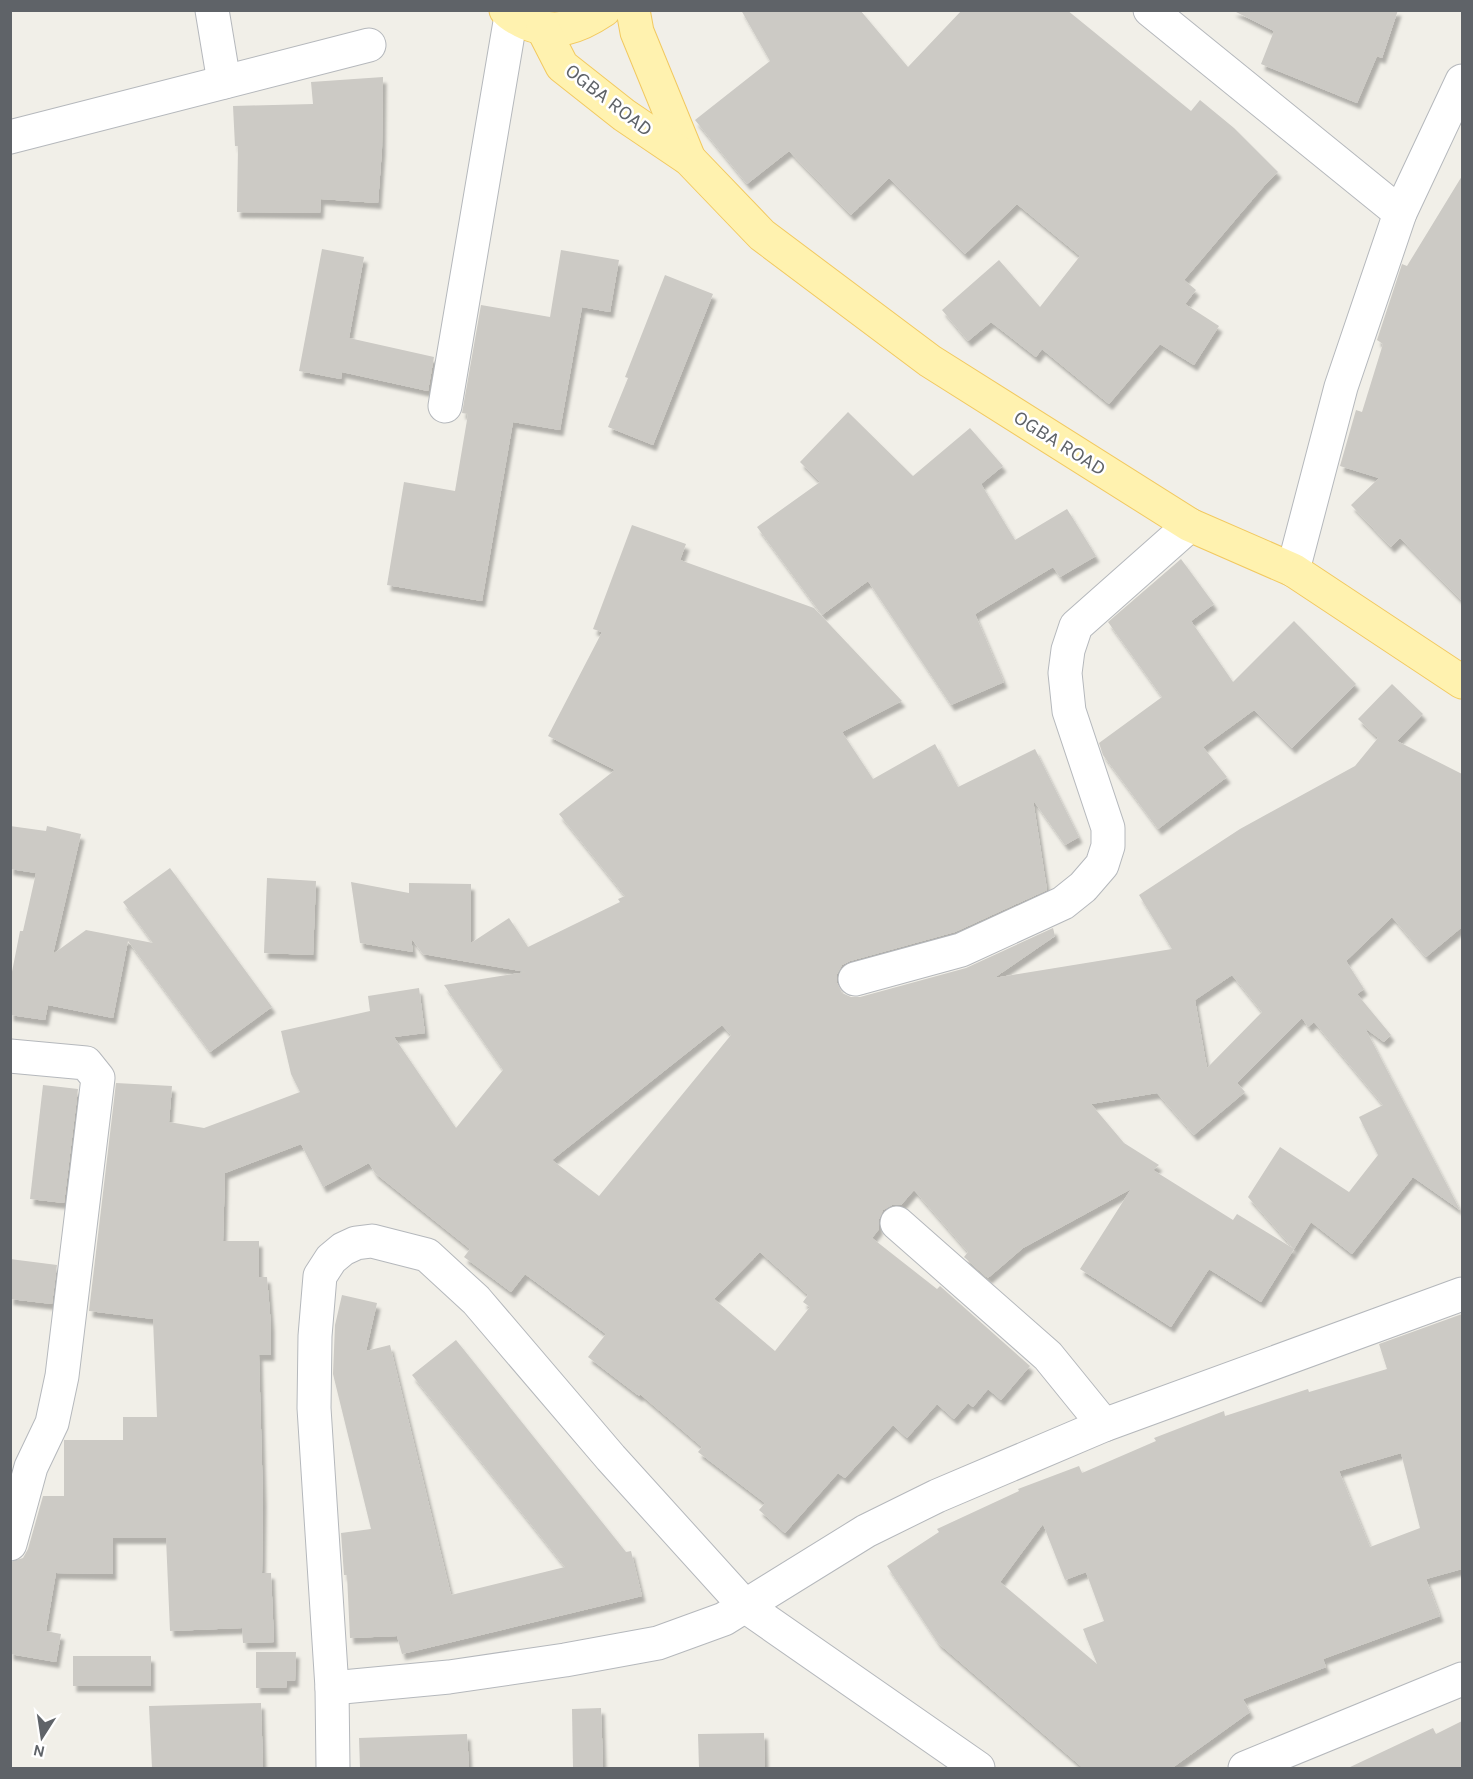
<svg xmlns="http://www.w3.org/2000/svg" width="1473" height="1779" viewBox="0 0 1473 1779" font-family="Karla,sans-serif">
  <style>
    .building { fill: #cccac5; fill-rule: evenodd; filter: url(#shadow) }
    .lines { fill: none; stroke-linecap: round; stroke-linejoin: round }
    .minor-casing { stroke: #b5b8bc; stroke-width: 35 }
    .major-casing { stroke: #f2c960; stroke-width: 35 }
    .minor { stroke: #fff; stroke-width: 33 }
    .major { stroke: #fff2af; stroke-width: 33 }
    .labels { text-anchor: middle; dominant-baseline: central; stroke-width: 5; stroke-linejoin: round; paint-order: stroke }
    .street-label { font-size: 20px; fill: #5f6368; stroke: #fff }
  </style>
  <defs>
    <filter id="shadow"><feDropShadow dx="3.5" dy="6" stdDeviation="1.5" flood-color="#0004"/></filter>
  </defs>
  <rect width="100%" height="100%" fill="#f1efe8"/>
  <g class="building">
    <path d="M 741,10 L 860,10 L 908,67 L 962,10 L 1067,10 L 1191,111 L 1200,100 L 1234,128 L 1278,172 L 1264,186 L 1184,280 L 1196,290 L 1185,304 L 1219,326 L 1194,365 L 1160,344 L 1109,404 L 1042,349 L 1036,357 L 991,322 L 968,341 L 942,310 L 999,260 L 1040,307 L 1080,256 L 1017,204 L 965,254 L 889,178 L 851,215 L 789,151 L 747,184 L 695,120 L 770,61 Z"/>
    <path d="M 1232,10 L 1398,10 L 1382,58 L 1377,56 L 1357,103 L 1261,64 L 1274,31 Z"/>
    <path d="M 383,77 L 382,149 L 378,203 L 321,199 L 320,213 L 237,212 L 238,146 L 235,146 L 233,106 L 313,104 L 311,82 Z"/>
    <path d="M 1462,176 L 1462,601 L 1400,538 L 1391,547 L 1351,505 L 1379,478 L 1340,466 L 1356,410 L 1362,412 L 1383,344 L 1377,340 L 1402,264 L 1407,266 Z"/>
    <path d="M 322,249 L 364,257 L 349,338 L 434,357 L 428,391 L 342,372 L 341,379 L 299,371 Z"/>
    <path d="M 561,250 L 619,260 L 610,312 L 582,307 L 560,430 L 513,422 L 482,601 L 387,585 L 404,482 L 455,491 L 468,414 L 462,413 L 481,305 L 550,317 Z"/>
    <path d="M 665,275 L 713,294 L 653,445 L 608,427 L 628,378 L 625,377 Z"/>
    <path d="M 848,412 L 913,476 L 970,428 L 1003,466 L 981,484 L 1015,540 L 1067,509 L 1096,556 L 1060,577 L 1053,567 L 975,614 L 1004,682 L 951,705 L 868,581 L 822,615 L 757,527 L 820,482 L 800,462 Z"/>
    <path d="M 632,525 L 686,544 L 680,560 L 814,608 L 902,701 L 842,732 L 873,779 L 935,744 L 958,787 L 1035,749 L 1079,837 L 1065,845 L 1033,800 L 1047,890 L 955,932 L 850,961 L 842,965 L 837,974 L 837,983 L 842,993 L 851,997 L 860,997 L 966,968 L 1053,928 L 1055,936 L 994,978 L 1172,949 L 1139,895 L 1240,829 L 1355,766 L 1378,738 L 1358,719 L 1392,684 L 1423,714 L 1397,741 L 1462,774 L 1462,927 L 1426,957 L 1392,917 L 1346,961 L 1364,989 L 1357,994 L 1391,1035 L 1384,1042 L 1365,1028 L 1460,1210 L 1413,1177 L 1352,1254 L 1311,1222 L 1294,1249 L 1248,1197 L 1280,1147 L 1349,1192 L 1378,1155 L 1359,1117 L 1383,1105 L 1314,1022 L 1308,1027 L 1302,1018 L 1237,1083 L 1245,1092 L 1194,1135 L 1157,1093 L 1091,1104 L 1124,1143 L 1159,1165 L 1153,1170 L 1233,1220 L 1237,1214 L 1294,1249 L 1261,1302 L 1209,1269 L 1171,1327 L 1080,1269 L 1131,1189 L 1023,1248 L 988,1278 L 964,1257 L 968,1252 L 914,1190 L 901,1205 L 892,1205 L 883,1210 L 879,1219 L 879,1229 L 872,1238 L 937,1289 L 940,1286 L 1030,1366 L 1001,1400 L 988,1389 L 973,1407 L 968,1403 L 954,1419 L 937,1404 L 907,1438 L 893,1425 L 845,1478 L 838,1473 L 785,1533 L 759,1510 L 765,1503 L 698,1452 L 702,1447 L 640,1394 L 639,1396 L 588,1357 L 606,1334 L 525,1274 L 511,1292 L 464,1257 L 470,1249 L 375,1173 L 369,1163 L 323,1187 L 301,1144 L 225,1173 L 223,1241 L 259,1241 L 259,1277 L 267,1277 L 271,1326 L 271,1355 L 259,1355 L 263,1501 L 262,1573 L 271,1573 L 274,1642 L 243,1643 L 242,1628 L 170,1631 L 166,1538 L 113,1538 L 113,1574 L 56,1573 L 46,1631 L 61,1634 L 56,1662 L 10,1654 L 10,1562 L 23,1558 L 28,1549 L 43,1496 L 64,1496 L 64,1440 L 123,1440 L 123,1417 L 157,1417 L 153,1319 L 89,1311 L 116,1083 L 172,1086 L 169,1122 L 204,1128 L 300,1092 L 291,1074 L 281,1031 L 370,1011 L 368,996 L 419,988 L 425,1033 L 394,1037 L 456,1128 L 503,1070 L 444,985 L 526,972 L 423,954 L 411,938 L 413,952 L 360,943 L 351,882 L 409,893 L 409,883 L 471,884 L 471,943 L 509,918 L 528,947 L 620,902 L 618,899 L 625,896 L 559,814 L 615,770 L 548,736 L 602,632 L 593,629 ZM 1232,975 L 1262,1012 L 1207,1068 L 1195,1000 ZM 722,1025 L 731,1035 L 599,1196 L 552,1160 ZM 760,1252 L 808,1295 L 803,1302 L 810,1307 L 775,1351 L 714,1299 Z"/>
    <path d="M 1181,559 L 1214,604 L 1191,621 L 1233,682 L 1294,621 L 1356,684 L 1292,748 L 1254,710 L 1203,747 L 1227,777 L 1158,829 L 1103,755 L 1099,743 L 1162,697 L 1108,622 Z"/>
    <path d="M 10,826 L 46,831 L 47,826 L 81,834 L 53,954 L 86,930 L 153,943 L 123,902 L 170,868 L 272,1007 L 210,1052 L 128,941 L 113,1018 L 48,1005 L 45,1020 L 10,1015 L 10,982 L 20,931 L 23,931 L 36,873 L 10,869 Z"/>
    <path d="M 267,878 L 316,881 L 313,955 L 264,953 Z"/>
    <path d="M 43,1085 L 78,1089 L 64,1203 L 30,1199 Z"/>
    <path d="M 10,1259 L 57,1265 L 52,1304 L 10,1299 Z"/>
    <path d="M 342,1295 L 377,1303 L 366,1351 L 390,1345 L 451,1595 L 565,1567 L 412,1375 L 456,1340 L 626,1552 L 631,1551 L 642,1596 L 402,1654 L 397,1636 L 350,1638 L 347,1575 L 344,1575 L 341,1533 L 371,1529 L 333,1374 L 335,1325 Z"/>
    <path d="M 1462,1314 L 1462,1569 L 1426,1579 L 1440,1616 L 1323,1659 L 1326,1667 L 1243,1699 L 1250,1712 L 1172,1768 L 1083,1768 L 938,1643 L 887,1566 L 939,1532 L 937,1529 L 1019,1491 L 1018,1489 L 1079,1466 L 1082,1473 L 1156,1441 L 1154,1438 L 1224,1411 L 1225,1416 L 1308,1389 L 1309,1392 L 1387,1369 L 1379,1344 ZM 1401,1453 L 1420,1528 L 1370,1547 L 1339,1471 ZM 1043,1524 L 1065,1580 L 1086,1572 L 1104,1621 L 1083,1629 L 1097,1664 L 1000,1582 Z"/>
    <path d="M 256,1652 L 296,1652 L 295,1681 L 287,1681 L 286,1688 L 256,1688 Z"/>
    <rect x="73" y="1656" width="78" height="30"/>
    <path d="M 261,1703 L 263,1768 L 152,1768 L 149,1706 Z"/>
    <path d="M 601,1708 L 603,1768 L 573,1768 L 572,1709 Z"/>
    <path d="M 1462,1721 L 1462,1768 L 1348,1768 L 1433,1728 L 1436,1734 Z"/>
    <path d="M 764,1733 L 765,1768 L 699,1768 L 698,1734 Z"/>
    <path d="M 467,1734 L 469,1768 L 360,1768 L 359,1738 Z"/>
  </g>
  <g class="lines">
    <defs>
      <g id="minor">
        <path d="M 212,10 L 224,82"/>
        <path d="M 1150,10 L 1400,213"/>
        <path d="M 10,137 L 369,45"/>
        <path d="M 445,406 L 511,16"/>
        <path d="M 1293,570 L 1341,387 L 1400,213 L 1462,81"/>
        <path d="M 855,979 L 961,950 L 1063,903 L 1083,887 L 1102,865 L 1108,846 L 1108,828 L 1069,711 L 1065,673 L 1068,650 L 1076,626 L 1190,525"/>
        <path d="M 10,1056 L 86,1063 L 98,1078 L 62,1376 L 52,1423 L 31,1467 L 10,1544"/>
        <path d="M 897,1223 L 1048,1356 L 1104,1425"/>
        <path d="M 332,1688 L 449,1677 L 565,1660 L 658,1643 L 724,1619 L 866,1531 L 937,1496 L 1104,1425 L 1462,1294"/>
        <path d="M 333,1768 L 332,1688 L 314,1408 L 315,1336 L 320,1276 L 331,1259 L 343,1249 L 356,1243 L 372,1241 L 427,1255 L 476,1300 L 611,1458 L 745,1606 L 978,1768"/>
        <path d="M 1245,1768 L 1462,1679"/>
      </g>
      <g id="major">
        <path d="M 506,10 C 512,17 518,19 526,23 C 557,35 577,28 604,10"/>
        <path d="M 633,10 L 637,32 L 689,159"/>
        <path d="M 543,29 L 562,66 L 624,115 L 689,159 L 762,235 L 930,361 L 1190,525 L 1293,570 L 1462,682"/>
      </g>
    </defs>
    <use href="#minor" class="minor-casing"/>
    <use href="#major" class="major-casing"/>
    <use href="#minor" class="minor"/>
    <use href="#major" class="major"/>
  </g>
  <g class="labels">
    <g class="street-label">
      <text transform="translate(609 100) rotate(38)">OGBA ROAD</text>
      <text transform="translate(1060 443) rotate(32)">OGBA ROAD</text>
    </g>
  </g>
  <rect width="1473" height="1779" fill="none" stroke="#5f6368" stroke-width="24"/>
  <g transform="translate(42 1737) rotate(192)" stroke="#ffffff" stroke-width="4.5" paint-order="stroke">
  <path d="M0-4.5L10 22L0 15L-10 22Z" fill="#5f6368"/>
  <text y="-9" font-size="16" font-weight="bold" text-anchor="middle" fill="#5f6368">N</text>
  </g>
</svg>
